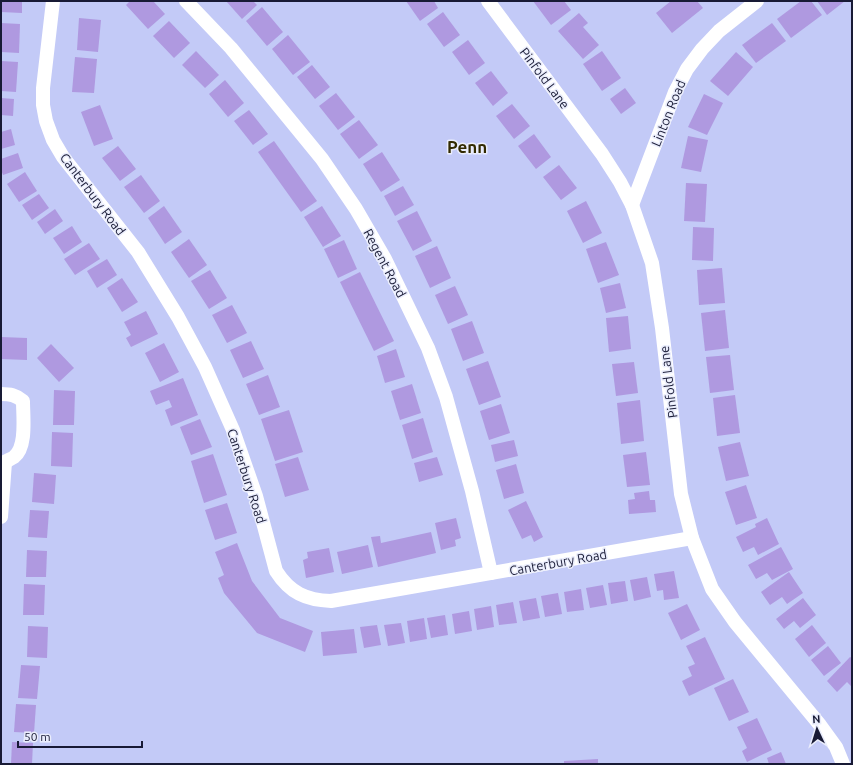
<svg xmlns="http://www.w3.org/2000/svg" width="853" height="765" viewBox="0 0 853 765" font-family="Ubuntu,sans-serif">
  <style>
    .building { fill: #af99e0 }
    .lines { fill: none; stroke-linecap: round; stroke-linejoin: round }
    .minor { stroke: #fff; stroke-width: 14 }
    .labels { text-anchor: middle; dominant-baseline: central; stroke-width: 3; stroke-linejoin: round; paint-order: stroke }
    .street-label { font-size: 13px; fill: #181a35; stroke: #eaedfc }
    .district-label { font-size: 17px; font-weight: bold; fill: #322a00; stroke: #eaedfc }
  </style>
  <rect width="100%" height="100%" fill="#c3caf7"/>
  <g class="building">
    <path d="M 1,1 L 22,1 L 22,13 L 1,12 Z"/>
    <path d="M 130,1 L 153,1 L 165,14 L 148,29 L 126,5 Z"/>
    <path d="M 226,1 L 253,1 L 257,5 L 242,19 Z"/>
    <path d="M 406,1 L 434,1 L 438,8 L 420,21 Z"/>
    <path d="M 533,1 L 564,1 L 571,10 L 551,25 Z"/>
    <path d="M 671,1 L 697,1 L 703,8 L 672,33 L 656,13 Z"/>
    <path d="M 801,1 L 811,1 L 822,15 L 791,38 L 777,19 Z"/>
    <path d="M 817,1 L 845,1 L 827,15 Z"/>
    <path d="M 262,7 L 283,32 L 267,46 L 246,21 Z"/>
    <path d="M 443,12 L 460,35 L 444,47 L 427,24 Z"/>
    <path d="M 579,13 L 588,23 L 583,27 L 599,45 L 583,59 L 558,31 Z"/>
    <path d="M 79,18 L 101,20 L 98,52 L 77,50 Z"/>
    <path d="M 169,21 L 190,43 L 174,58 L 153,36 Z"/>
    <path d="M 1,23 L 20,24 L 19,53 L 1,52 Z"/>
    <path d="M 772,23 L 786,41 L 756,63 L 742,45 Z"/>
    <path d="M 288,35 L 310,62 L 293,75 L 272,49 Z"/>
    <path d="M 468,40 L 485,63 L 469,75 L 452,52 Z"/>
    <path d="M 196,51 L 219,75 L 205,88 L 182,65 Z"/>
    <path d="M 602,51 L 621,78 L 602,91 L 583,64 Z"/>
    <path d="M 736,52 L 753,67 L 728,96 L 710,81 Z"/>
    <path d="M 75,57 L 97,59 L 94,93 L 72,92 Z"/>
    <path d="M 1,61 L 18,62 L 16,92 L 1,91 Z"/>
    <path d="M 312,65 L 330,87 L 315,99 L 297,77 Z"/>
    <path d="M 491,71 L 508,93 L 493,106 L 475,83 Z"/>
    <path d="M 225,80 L 244,103 L 228,117 L 209,94 Z"/>
    <path d="M 625,88 L 636,103 L 621,114 L 610,99 Z"/>
    <path d="M 336,93 L 355,117 L 338,130 L 319,106 Z"/>
    <path d="M 704,94 L 723,103 L 707,135 L 688,127 Z"/>
    <path d="M 1,98 L 14,99 L 13,116 L 1,115 Z"/>
    <path d="M 512,104 L 530,126 L 514,139 L 496,116 Z"/>
    <path d="M 100,105 L 113,139 L 94,146 L 81,112 Z"/>
    <path d="M 249,110 L 268,134 L 253,145 L 234,121 Z"/>
    <path d="M 359,120 L 378,145 L 359,159 L 340,134 Z"/>
    <path d="M 11,129 L 15,145 L 1,149 L 1,132 Z"/>
    <path d="M 534,134 L 551,157 L 536,169 L 518,146 Z"/>
    <path d="M 688,136 L 708,140 L 701,172 L 681,168 Z"/>
    <path d="M 274,141 L 317,201 L 301,212 L 258,152 Z"/>
    <path d="M 118,146 L 136,169 L 120,181 L 102,158 Z"/>
    <path d="M 382,152 L 400,180 L 381,192 L 363,164 Z"/>
    <path d="M 18,153 L 23,168 L 3,175 L 1,170 L 1,159 Z"/>
    <path d="M 559,165 L 577,188 L 561,200 L 543,177 Z"/>
    <path d="M 25,172 L 37,191 L 19,202 L 7,184 Z"/>
    <path d="M 141,175 L 160,201 L 144,213 L 124,187 Z"/>
    <path d="M 686,183 L 707,184 L 705,222 L 684,221 Z"/>
    <path d="M 403,186 L 414,205 L 395,216 L 384,196 Z"/>
    <path d="M 39,194 L 49,208 L 32,220 L 22,205 Z"/>
    <path d="M 586,201 L 602,233 L 583,243 L 567,211 Z"/>
    <path d="M 164,206 L 182,232 L 165,244 L 148,218 Z"/>
    <path d="M 322,206 L 341,236 L 323,247 L 304,217 Z"/>
    <path d="M 55,209 L 63,221 L 45,234 L 37,222 Z"/>
    <path d="M 417,211 L 432,241 L 413,251 L 397,221 Z"/>
    <path d="M 72,226 L 82,242 L 64,254 L 53,238 Z"/>
    <path d="M 693,227 L 714,228 L 713,261 L 692,260 Z"/>
    <path d="M 189,239 L 207,265 L 189,278 L 171,252 Z"/>
    <path d="M 344,240 L 357,269 L 338,278 L 324,249 Z"/>
    <path d="M 606,242 L 619,275 L 598,283 L 586,249 Z"/>
    <path d="M 89,243 L 100,259 L 75,275 L 64,259 Z"/>
    <path d="M 437,246 L 451,278 L 430,288 L 415,256 Z"/>
    <path d="M 107,259 L 117,275 L 97,288 L 87,271 Z"/>
    <path d="M 722,268 L 725,303 L 699,305 L 697,270 Z"/>
    <path d="M 210,270 L 227,298 L 209,309 L 191,281 Z"/>
    <path d="M 360,272 L 394,341 L 374,351 L 340,282 Z"/>
    <path d="M 122,278 L 138,302 L 122,312 L 107,288 Z"/>
    <path d="M 620,283 L 626,308 L 606,313 L 600,288 Z"/>
    <path d="M 455,286 L 468,315 L 448,324 L 435,295 Z"/>
    <path d="M 232,305 L 247,333 L 227,343 L 212,315 Z"/>
    <path d="M 725,310 L 729,348 L 705,351 L 701,313 Z"/>
    <path d="M 146,311 L 158,334 L 131,347 L 126,338 L 131,335 L 124,322 Z"/>
    <path d="M 628,316 L 631,349 L 609,352 L 606,318 Z"/>
    <path d="M 472,321 L 484,353 L 463,361 L 451,329 Z"/>
    <path d="M 1,337 L 27,338 L 27,360 L 1,359 Z"/>
    <path d="M 251,341 L 264,369 L 243,378 L 230,350 Z"/>
    <path d="M 164,343 L 179,372 L 160,382 L 145,353 Z"/>
    <path d="M 51,344 L 74,368 L 59,382 L 37,358 Z"/>
    <path d="M 396,349 L 405,377 L 385,383 L 377,356 Z"/>
    <path d="M 730,355 L 734,390 L 710,393 L 706,357 Z"/>
    <path d="M 488,361 L 501,397 L 479,405 L 466,369 Z"/>
    <path d="M 634,362 L 638,393 L 616,396 L 612,364 Z"/>
    <path d="M 268,375 L 280,407 L 259,415 L 246,384 Z"/>
    <path d="M 183,378 L 198,415 L 171,426 L 165,410 L 172,407 L 169,400 L 156,405 L 150,391 Z"/>
    <path d="M 412,384 L 421,413 L 400,420 L 391,391 Z"/>
    <path d="M 54,390 L 75,391 L 74,425 L 53,425 Z"/>
    <path d="M 735,395 L 740,433 L 717,436 L 713,398 Z"/>
    <path d="M 640,400 L 644,441 L 621,444 L 617,403 Z"/>
    <path d="M 501,404 L 510,433 L 489,440 L 480,411 Z"/>
    <path d="M 289,410 L 303,452 L 275,461 L 261,419 Z"/>
    <path d="M 423,418 L 433,452 L 412,459 L 402,425 Z"/>
    <path d="M 200,419 L 212,447 L 191,455 L 180,427 Z"/>
    <path d="M 52,432 L 73,433 L 72,467 L 51,466 Z"/>
    <path d="M 514,440 L 518,456 L 495,462 L 491,445 Z"/>
    <path d="M 740,442 L 749,476 L 726,481 L 718,447 Z"/>
    <path d="M 646,452 L 650,485 L 627,487 L 623,455 Z"/>
    <path d="M 213,454 L 227,495 L 204,503 L 191,461 Z"/>
    <path d="M 298,457 L 309,490 L 285,497 L 275,464 Z"/>
    <path d="M 437,457 L 443,475 L 419,482 L 414,463 Z"/>
    <path d="M 516,464 L 524,493 L 504,499 L 496,470 Z"/>
    <path d="M 34,473 L 56,475 L 54,504 L 32,502 Z"/>
    <path d="M 746,485 L 757,518 L 736,525 L 725,492 Z"/>
    <path d="M 649,491 L 650,500 L 655,500 L 656,512 L 629,514 L 628,500 L 635,499 L 634,493 Z"/>
    <path d="M 526,501 L 543,537 L 534,542 L 531,535 L 522,539 L 508,510 Z"/>
    <path d="M 227,503 L 237,533 L 215,540 L 205,510 Z"/>
    <path d="M 30,510 L 49,511 L 47,538 L 28,537 Z"/>
    <path d="M 456,518 L 461,538 L 455,540 L 456,546 L 441,550 L 435,523 Z"/>
    <path d="M 767,518 L 779,544 L 758,555 L 754,547 L 743,552 L 736,537 L 756,527 L 755,524 Z"/>
    <path d="M 431,532 L 436,553 L 378,567 L 371,537 L 380,536 L 381,543 Z"/>
    <path d="M 237,543 L 252,581 L 280,618 L 313,631 L 305,652 L 257,633 L 224,593 L 218,578 L 224,575 L 215,552 Z"/>
    <path d="M 368,545 L 373,567 L 342,574 L 337,552 Z"/>
    <path d="M 781,547 L 793,569 L 772,580 L 767,573 L 756,579 L 748,565 Z"/>
    <path d="M 329,548 L 334,572 L 306,578 L 303,560 L 308,558 L 307,552 Z"/>
    <path d="M 27,550 L 47,551 L 46,577 L 26,577 Z"/>
    <path d="M 674,571 L 679,598 L 664,600 L 663,590 L 657,591 L 654,574 Z"/>
    <path d="M 789,572 L 803,593 L 787,604 L 782,597 L 770,605 L 761,592 Z"/>
    <path d="M 647,577 L 651,597 L 634,601 L 630,580 Z"/>
    <path d="M 625,581 L 628,601 L 611,604 L 608,583 Z"/>
    <path d="M 24,584 L 45,585 L 44,615 L 23,615 Z"/>
    <path d="M 603,585 L 607,605 L 590,608 L 586,588 Z"/>
    <path d="M 581,589 L 584,610 L 567,612 L 564,592 Z"/>
    <path d="M 558,593 L 562,614 L 545,617 L 541,596 Z"/>
    <path d="M 536,598 L 540,618 L 523,621 L 519,601 Z"/>
    <path d="M 803,598 L 816,615 L 800,628 L 794,621 L 784,629 L 776,619 Z"/>
    <path d="M 513,602 L 517,623 L 499,625 L 496,605 Z"/>
    <path d="M 687,604 L 700,630 L 681,640 L 668,613 Z"/>
    <path d="M 491,606 L 494,627 L 477,630 L 474,609 Z"/>
    <path d="M 469,611 L 472,631 L 455,634 L 452,614 Z"/>
    <path d="M 445,615 L 448,635 L 431,638 L 427,618 Z"/>
    <path d="M 424,618 L 427,639 L 410,642 L 407,621 Z"/>
    <path d="M 401,623 L 405,643 L 388,646 L 384,625 Z"/>
    <path d="M 377,625 L 381,645 L 364,648 L 360,627 Z"/>
    <path d="M 812,625 L 826,643 L 809,657 L 795,639 Z"/>
    <path d="M 28,626 L 48,627 L 47,658 L 27,657 Z"/>
    <path d="M 354,629 L 357,653 L 323,656 L 321,632 Z"/>
    <path d="M 705,637 L 725,679 L 689,696 L 682,681 L 692,676 L 688,667 L 695,664 L 686,646 Z"/>
    <path d="M 828,646 L 841,663 L 824,676 L 811,660 Z"/>
    <path d="M 850,657 L 852,658 L 852,687 L 847,682 L 837,692 L 827,681 Z"/>
    <path d="M 21,665 L 40,666 L 37,699 L 18,698 Z"/>
    <path d="M 733,679 L 749,712 L 729,721 L 714,688 Z"/>
    <path d="M 16,704 L 36,705 L 34,733 L 14,732 Z"/>
    <path d="M 757,718 L 772,750 L 747,762 L 742,751 L 747,748 L 737,727 Z"/>
    <path d="M 12,742 L 33,743 L 32,764 L 11,764 Z"/>
    <path d="M 781,752 L 786,764 L 769,764 L 767,758 Z"/>
    <path d="M 598,759 L 598,764 L 564,764 L 564,761 Z"/>
  </g>
  <g class="lines">
    <g class="minor">
      <path d="M 53,1 L 43,88 L 43,105 L 46,121 L 53,140 L 63,157 L 138,252 L 178,317 L 205,367 L 233,430 L 256,496 L 276,571 C 290,593 306,600 331,601 L 692,538"/>
      <path d="M 186,1 L 231,48 L 322,159 L 356,209 L 385,259 L 428,348 L 446,397 L 472,491 L 491,573"/>
      <path d="M 488,1 L 602,154 L 620,182 L 632,205 L 652,263 L 662,328 L 681,494 L 692,538 L 712,589 L 735,622 L 820,725 L 836,747 L 843,764"/>
      <path d="M 632,205 L 675,92 L 687,69 L 702,49 L 719,31 L 757,1"/>
      <path d="M 1,394 C 10,394 16,395 23,401 C 23,417 27,447 14,457 C 11,459 8,460 5,462"/>
      <path d="M 1,517 L 5,462"/>
    </g>
  </g>
  <g class="labels">
    <g class="street-label">
      <text transform="translate(545 78) rotate(53)">Pinfold Lane</text>
      <text transform="translate(668 113) rotate(-68)">Linton Road</text>
      <text transform="translate(93 194) rotate(53)">Canterbury Road</text>
      <text transform="translate(385 263) rotate(62)">Regent Road</text>
      <text transform="translate(668 382) rotate(-97)">Pinfold Lane</text>
      <text transform="translate(247 476) rotate(72)">Canterbury Road</text>
      <text transform="translate(558 562) rotate(-10)">Canterbury Road</text>
    </g>
    <g class="district-label">
      <text x="467" y="146">Penn</text>
    </g>
  </g>
  <rect width="853" height="765" fill="none" stroke="#181a35" stroke-width="4"/>
  <g transform="translate(817 729) rotate(356)" stroke="#eaedfc" stroke-width="3" paint-order="stroke">
  <path d="M0-3L7 15L0 10L-7 15Z" fill="#181a35"/>
  <text y="-6" font-size="11" font-weight="bold" text-anchor="middle" fill="#181a35">N</text>
  </g>
  <path d="M18 741v6h124v-6" fill="none" stroke="#181a35" stroke-width="2"/>
  <text x="24" y="741" font-size="12" fill="#181a35" stroke="#eaedfc" stroke-width="3" paint-order="stroke">50 m</text>
</svg>
